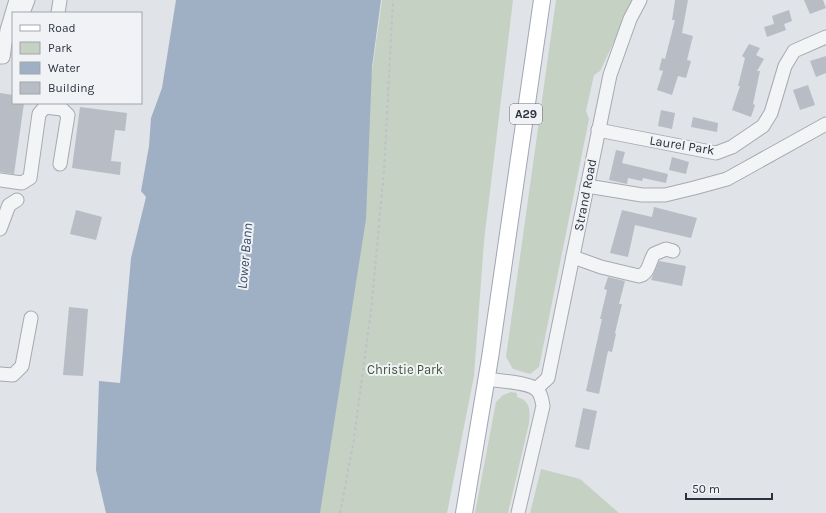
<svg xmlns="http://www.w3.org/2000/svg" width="826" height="513" viewBox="0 0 826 513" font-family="Karla,sans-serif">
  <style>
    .green { fill: #c5d1c2 }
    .water { fill: #9fb0c4 }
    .building { fill: #b8bcc4 }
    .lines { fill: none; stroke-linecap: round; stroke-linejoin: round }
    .minor-casing { stroke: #a6aab1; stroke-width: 15 }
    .major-casing { stroke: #a1a7b2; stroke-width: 18 }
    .path { stroke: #bfc1c6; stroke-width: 2; stroke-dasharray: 3 3; stroke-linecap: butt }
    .minor { stroke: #f3f4f6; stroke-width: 13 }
    .major { stroke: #fff; stroke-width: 16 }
    .labels { text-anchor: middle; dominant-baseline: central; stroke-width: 4; stroke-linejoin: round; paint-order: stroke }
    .shield { fill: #f0f2f5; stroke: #666b74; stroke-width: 1 }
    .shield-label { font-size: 12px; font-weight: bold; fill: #2b313d }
    .street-label { font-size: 13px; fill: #2b313d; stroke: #f0f2f5 }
    .park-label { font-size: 13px; fill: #3e5739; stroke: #f0f2f5 }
    .water-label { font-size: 14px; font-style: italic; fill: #394f6d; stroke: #f0f2f5 }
  </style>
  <rect width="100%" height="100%" fill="#e0e3e8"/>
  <g class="green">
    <path d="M 382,0 L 513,0 L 484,241 L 474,376 L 447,513 L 310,513 Z"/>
    <path d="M 556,0 L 634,0 L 600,71 L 594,75 L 586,111 L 589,119 L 539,367 L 530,374 L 513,369 L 506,357 Z"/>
    <path d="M 511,392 L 517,393 L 517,397 C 531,401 530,411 529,423 L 508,513 L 475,513 L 496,402 L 503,395 Z"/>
    <path d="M 541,469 L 580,479 L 619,513 L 530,513 Z"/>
  </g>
  <path class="water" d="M 176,0 L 381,0 L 372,67 L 366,219 L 320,513 L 106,513 L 96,470 L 99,381 L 120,383 L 131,258 L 146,197 L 141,191 L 149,146 L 151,118 L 162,88 Z"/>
  <g class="building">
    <path d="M 675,0 L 688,0 L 682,33 L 693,36 L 687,60 L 691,61 L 686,78 L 678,76 L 672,95 L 657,90 L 663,71 L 659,70 L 662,58 L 665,59 L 675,20 L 672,20 Z"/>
    <path d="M 804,0 L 823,0 L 826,8 L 810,14 Z"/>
    <path d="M 789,10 L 792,21 L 784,24 L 786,30 L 767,37 L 764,27 L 774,24 L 772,16 Z"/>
    <path d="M 749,44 L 760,48 L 756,55 L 764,59 L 757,71 L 760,71 L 753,104 L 755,105 L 751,117 L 732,110 L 740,86 L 738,86 L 745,58 L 742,56 Z"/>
    <path d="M 826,56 L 826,73 L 816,77 L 810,61 Z"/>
    <path d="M 808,85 L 815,105 L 800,110 L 793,90 Z"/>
    <path d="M 0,93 L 13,95 L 13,103 L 24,103 L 14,174 L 0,172 Z"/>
    <path d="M 80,107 L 127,113 L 125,131 L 115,130 L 111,161 L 121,162 L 120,175 L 72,168 Z"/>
    <path d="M 661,110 L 675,113 L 672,129 L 658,126 Z"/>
    <path d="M 693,117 L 718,123 L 717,132 L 691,127 Z"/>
    <path d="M 616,150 L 625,152 L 622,163 L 668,174 L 666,183 L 643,178 L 642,181 L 628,178 L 627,184 L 609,180 Z"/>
    <path d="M 672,157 L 689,162 L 686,174 L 669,170 Z"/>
    <path d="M 654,207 L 697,218 L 691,238 L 635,225 L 628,257 L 610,253 L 622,210 L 652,217 Z"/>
    <path d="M 76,210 L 102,217 L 96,240 L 70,234 Z"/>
    <path d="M 659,261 L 686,266 L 682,286 L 651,280 Z"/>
    <path d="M 608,277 L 625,281 L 619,304 L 622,304 L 615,333 L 616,334 L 612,352 L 608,351 L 599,394 L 586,391 L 602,319 L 600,319 L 607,290 L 604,289 Z"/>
    <path d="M 69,307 L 88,309 L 83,376 L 63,375 Z"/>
    <path d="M 583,408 L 597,411 L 589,450 L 575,447 Z"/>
  </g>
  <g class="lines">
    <defs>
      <g id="minor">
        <path d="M 23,13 L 28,0"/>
        <path d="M 58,13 L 60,0"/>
        <path d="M 0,57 L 3,57 L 7,30 L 16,0"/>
        <path d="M 598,130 L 716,153 L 732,147 L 763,126 L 771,113 L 785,66 L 794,51 L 826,37"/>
        <path d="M 0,180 L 22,183 L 30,178 L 39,114 L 45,107 L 62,109 L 68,115 L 60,164"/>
        <path d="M 587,186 L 642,195 L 665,195 L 694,188 L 727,179 L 826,124"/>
        <path d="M 0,229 L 9,205 L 17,200"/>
        <path d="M 573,257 L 601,267 L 639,276 C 649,274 649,262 654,254 L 666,249 L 673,251"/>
        <path d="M 0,374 L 13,375 L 22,366 L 31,318"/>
        <path d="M 487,379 C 499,381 527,382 536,389 C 541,393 542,400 543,406 L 518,513"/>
        <path d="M 536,389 L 548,378 L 610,75 L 630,19 L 640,0"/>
      </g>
      <path id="major" d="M 464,513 L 490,358 L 542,0"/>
    </defs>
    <use href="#minor" class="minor-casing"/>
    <use href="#major" class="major-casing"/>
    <path class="path" d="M 340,513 L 353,445 L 371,311 L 384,171 L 393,0"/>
    <use href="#minor" class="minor"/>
    <use href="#major" class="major"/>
  </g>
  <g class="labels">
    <rect class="shield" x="510" y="104" width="32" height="20" rx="3"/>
    <g class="shield-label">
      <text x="526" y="114">A29</text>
    </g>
    <g class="street-label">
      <text transform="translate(682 145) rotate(9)">Laurel Park</text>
      <text transform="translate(585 195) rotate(-79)">Strand Road</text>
    </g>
    <g class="park-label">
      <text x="405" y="369">Christie Park</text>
    </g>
    <g class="water-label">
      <text transform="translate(245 256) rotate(-85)">Lower Bann</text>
    </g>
  </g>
  <rect x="12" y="12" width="130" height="92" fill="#f0f2f5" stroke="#a1a5ab"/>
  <rect x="20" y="25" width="20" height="6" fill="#ffffff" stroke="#a1a5ab"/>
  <text x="48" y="32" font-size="12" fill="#2b313d">Road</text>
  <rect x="20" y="42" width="20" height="12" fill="#c5d1c2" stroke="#a1a5ab"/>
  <text x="48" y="52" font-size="12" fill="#2b313d">Park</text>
  <rect x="20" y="62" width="20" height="12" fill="#9fb0c4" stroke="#a1a5ab"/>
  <text x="48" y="72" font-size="12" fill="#2b313d">Water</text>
  <rect x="20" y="82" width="20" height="12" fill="#b8bcc4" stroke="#a1a5ab"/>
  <text x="48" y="92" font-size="12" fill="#2b313d">Building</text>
  <path d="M686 493v6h86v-6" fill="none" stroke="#2b313d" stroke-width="2"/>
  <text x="692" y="493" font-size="12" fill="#2b313d" stroke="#f0f2f5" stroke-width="3" paint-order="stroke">50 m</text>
</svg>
